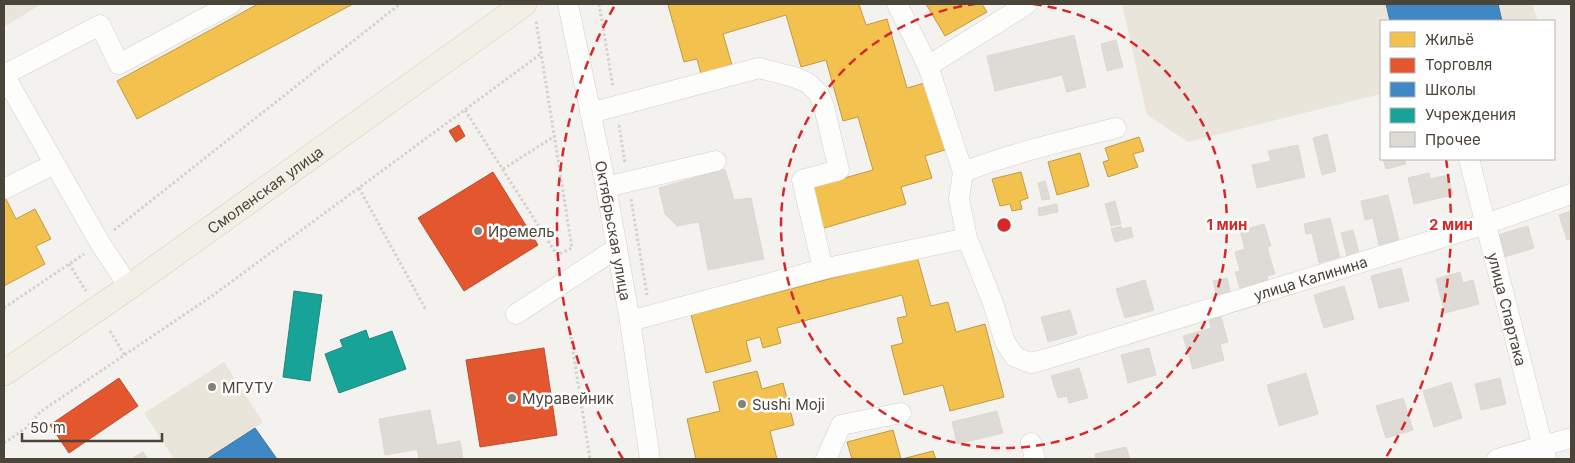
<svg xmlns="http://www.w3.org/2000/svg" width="1575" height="463" viewBox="0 0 1575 463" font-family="Inter,sans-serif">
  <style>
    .education { fill: #eae5da }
    .homes { fill: #f2c14e; stroke: #c09c48 }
    .shops { fill: #e4572e; stroke: #b65131 }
    .schools { fill: #3f88c5; stroke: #43749b }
    .public { fill: #17a398; stroke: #27867c }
    .building { fill: #dedbd6; stroke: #dcd9d4 }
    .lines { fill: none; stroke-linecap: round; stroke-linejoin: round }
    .minor-casing { stroke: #d2d0cb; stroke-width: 21 }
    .major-casing { stroke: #d6cebb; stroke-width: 26 }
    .path { stroke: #d3d2cc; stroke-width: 3; stroke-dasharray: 2.5 2.5; stroke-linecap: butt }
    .minor { stroke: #fdfdfc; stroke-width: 20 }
    .major { stroke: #f2efe6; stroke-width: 25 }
    .ring { fill: none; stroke: #d62828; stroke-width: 2.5; stroke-dasharray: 9 6 }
    .poi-dot { fill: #868178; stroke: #fff; stroke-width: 2 }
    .labels { text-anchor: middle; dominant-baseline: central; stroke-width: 5; stroke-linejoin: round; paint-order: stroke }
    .street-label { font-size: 15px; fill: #4b4439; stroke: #fff }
    .poi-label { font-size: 15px; fill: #4b4439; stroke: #fff; text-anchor: start }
    .centre { fill: #d62828; stroke: #fff; stroke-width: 2.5 }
    .ring-label { font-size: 15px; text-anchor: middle; font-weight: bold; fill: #d62828; stroke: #fff; stroke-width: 5; stroke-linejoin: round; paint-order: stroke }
  </style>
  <rect width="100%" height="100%" fill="#f4f2ee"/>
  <g class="education">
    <path d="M 4,4 L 42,4 L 4,27 Z"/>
    <path d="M 1122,4 L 1532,4 L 1538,21 L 1381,21 L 1381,94 L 1188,142 L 1147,115 Z"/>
    <path d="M 224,362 L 263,422 L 207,459 L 174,459 L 144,413 Z"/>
  </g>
  <g class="homes">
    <path d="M 258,4 L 353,4 L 137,119 L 117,81 Z"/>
    <path d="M 671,4 L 859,4 L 866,25 L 887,19 L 907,88 L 928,82 L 948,149 L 925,156 L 932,178 L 901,187 L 906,204 L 821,229 L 809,188 L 873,170 L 858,117 L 843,121 L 826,60 L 801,67 L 786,15 L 723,34 L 732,65 L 701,74 L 697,59 L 684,62 L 668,5 Z"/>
    <path d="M 926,4 L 982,4 L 987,12 L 945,36 Z"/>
    <path d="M 1139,137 L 1144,151 L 1133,154 L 1138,167 L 1108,177 L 1103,162 L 1109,160 L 1105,148 Z"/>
    <path d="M 1080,153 L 1089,186 L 1057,195 L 1048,162 Z"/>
    <path d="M 1021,172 L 1028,198 L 1020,201 L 1022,209 L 1012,211 L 1010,204 L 1000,206 L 992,179 Z"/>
    <path d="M 4,195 L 16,219 L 35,209 L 51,239 L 36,246 L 45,264 L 4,286 Z"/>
    <path d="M 917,256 L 931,306 L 948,302 L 956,332 L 985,324 L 1004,397 L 950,411 L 943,385 L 904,395 L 891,346 L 903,343 L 897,318 L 907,316 L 902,295 L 777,328 L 781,343 L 763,348 L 760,337 L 746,341 L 751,361 L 706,373 L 691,315 Z"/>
    <path d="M 757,371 L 762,389 L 783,383 L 794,425 L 770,431 L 777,459 L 696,459 L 687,419 L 720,411 L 713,382 Z"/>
    <path d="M 893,430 L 901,459 L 852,459 L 847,442 Z"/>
    <path d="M 933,451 L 936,459 L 902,459 Z"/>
  </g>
  <g class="shops">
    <path d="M 459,125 L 465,136 L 456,142 L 449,131 Z"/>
    <path d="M 493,172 L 538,245 L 464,291 L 418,218 Z"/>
    <path d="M 544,348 L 557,435 L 480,447 L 466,360 Z"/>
    <path d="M 119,378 L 138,406 L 69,453 L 50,425 Z"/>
  </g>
  <g class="schools">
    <path d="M 1386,4 L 1498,4 L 1502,21 L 1456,21 L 1456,20 L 1449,21 L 1390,21 Z"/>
    <path d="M 255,428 L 277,459 L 207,459 Z"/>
  </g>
  <g class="public">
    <path d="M 294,291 L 322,295 L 310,381 L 283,377 Z"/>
    <path d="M 366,330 L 369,339 L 392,331 L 406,369 L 339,393 L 325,354 L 343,347 L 340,340 Z"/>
  </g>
  <g class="building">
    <path d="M 1074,35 L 1086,87 L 1067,92 L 1062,75 L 995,91 L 987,56 Z"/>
    <path d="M 1116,40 L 1123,67 L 1107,71 L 1101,44 Z"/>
    <path d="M 1327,134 L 1336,171 L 1322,175 L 1313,138 Z"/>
    <path d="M 1298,145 L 1305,177 L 1257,188 L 1252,165 L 1271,161 L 1268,151 Z"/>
    <path d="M 1383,159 L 1404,159 L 1406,164 L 1386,169 Z"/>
    <path d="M 725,169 L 734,200 L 751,198 L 764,259 L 708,270 L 699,222 L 677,226 L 665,214 L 659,188 Z"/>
    <path d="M 1429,173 L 1430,179 L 1448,175 L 1453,195 L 1414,204 L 1408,178 Z"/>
    <path d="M 1045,181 L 1050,199 L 1042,200 L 1038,183 Z"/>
    <path d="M 1388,195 L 1399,240 L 1379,245 L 1373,218 L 1365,220 L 1361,201 Z"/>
    <path d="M 1115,201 L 1121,224 L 1111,226 L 1105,204 Z"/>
    <path d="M 1057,204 L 1058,212 L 1039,216 L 1038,208 Z"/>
    <path d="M 1571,211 L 1571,238 L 1567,240 L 1559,215 Z"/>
    <path d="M 1330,218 L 1340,257 L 1319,263 L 1312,233 L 1306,234 L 1304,224 Z"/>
    <path d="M 1264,224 L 1271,246 L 1267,247 L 1275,274 L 1267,276 L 1268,280 L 1240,288 L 1235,272 L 1240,271 L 1235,252 L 1245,249 L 1240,231 Z"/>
    <path d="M 1121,226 L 1122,229 L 1131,227 L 1133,237 L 1115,242 L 1111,229 Z"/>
    <path d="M 1528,226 L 1534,248 L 1501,258 L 1494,236 Z"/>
    <path d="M 1353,230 L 1360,256 L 1348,260 L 1341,233 Z"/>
    <path d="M 1401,268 L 1409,301 L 1379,308 L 1371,276 Z"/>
    <path d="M 1460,272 L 1463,283 L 1473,280 L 1479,304 L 1445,313 L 1436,279 Z"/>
    <path d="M 1227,278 L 1231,295 L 1217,298 L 1213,281 Z"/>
    <path d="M 1145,280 L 1154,310 L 1125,318 L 1116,289 Z"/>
    <path d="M 1344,286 L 1354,319 L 1324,328 L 1314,295 Z"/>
    <path d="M 1070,310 L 1077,334 L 1048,342 L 1041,317 Z"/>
    <path d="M 1221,317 L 1228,342 L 1220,344 L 1224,360 L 1193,369 L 1183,336 L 1211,328 L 1209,320 Z"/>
    <path d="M 1149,348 L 1156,375 L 1128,383 L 1121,355 Z"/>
    <path d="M 1079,368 L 1088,398 L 1069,403 L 1067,396 L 1058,398 L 1051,376 Z"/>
    <path d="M 1306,373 L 1318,414 L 1279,426 L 1267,385 Z"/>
    <path d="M 1500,378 L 1506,404 L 1481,410 L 1475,384 Z"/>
    <path d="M 1451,382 L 1462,418 L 1434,427 L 1423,391 Z"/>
    <path d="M 1403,398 L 1413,430 L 1386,438 L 1376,406 Z"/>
    <path d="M 430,410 L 437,446 L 385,455 L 379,419 Z"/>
    <path d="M 997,411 L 1003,433 L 957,444 L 952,422 Z"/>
    <path d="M 460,441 L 463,459 L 419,459 L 417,449 Z"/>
    <path d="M 1126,447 L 1130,459 L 1096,459 L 1095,454 Z"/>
    <path d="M 143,452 L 148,459 L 131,459 Z"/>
  </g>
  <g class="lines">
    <defs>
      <g id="minor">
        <path id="s1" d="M 568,4 L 606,187 L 630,321 L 650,459"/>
        <path d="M 897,4 L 928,66 L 1027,4"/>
        <path d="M 928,66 L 963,172"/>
        <path d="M 4,75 L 100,25 L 119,64 L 231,4"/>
        <path d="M 4,75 L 100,243 L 129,287"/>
        <path d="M 590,113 L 759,68 L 794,77 L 808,83 L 819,94 L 824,107 L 839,170 L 802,180 L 823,269"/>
        <path id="s2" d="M 1469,159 L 1546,459"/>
        <path d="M 606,187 L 716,161"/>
        <path d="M 4,189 L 54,164"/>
        <path id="s3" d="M 967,238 L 993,303 L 1005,342 L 1015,357 L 1031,363 L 1046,359 L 1486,224 L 1571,194"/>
        <path d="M 516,314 L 617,248"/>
        <path d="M 630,321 L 823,269 L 967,238 L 959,199 L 963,172 C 1013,153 1064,141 1116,128"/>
        <path d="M 1031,443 L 1035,459"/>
        <path d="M 826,459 L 841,425 L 901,413"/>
        <path d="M 1497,459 L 1571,438"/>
      </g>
      <g id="major">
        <path id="s4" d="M 4,373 L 129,287 L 524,4"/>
      </g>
    </defs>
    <use href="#minor" class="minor-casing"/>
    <use href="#major" class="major-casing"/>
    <g class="path">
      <path d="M 599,4 L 613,87"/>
      <path d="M 465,110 L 557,255 L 572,248 L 536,21"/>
      <path d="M 619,125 L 625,163"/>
      <path d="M 503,169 L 555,136"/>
      <path d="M 359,188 L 426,310"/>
      <path d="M 631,199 L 647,295"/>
      <path d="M 114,230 L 400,4"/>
      <path d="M 69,264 L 86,291"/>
      <path d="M 4,308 L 84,254"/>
      <path d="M 110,331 L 125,356"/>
      <path d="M 570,332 L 590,459"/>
      <path d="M 4,443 L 26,428 L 40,412 L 212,296 L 542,53"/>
    </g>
    <use href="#minor" class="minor"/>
    <use href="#major" class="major"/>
  </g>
  <g class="ring">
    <path d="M1033 4A223 223 0 1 1 975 4"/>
    <path d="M623 459A447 447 0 0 1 615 5M1446 159A447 447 0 0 1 1385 459"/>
  </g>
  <g class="poi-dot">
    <circle cx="478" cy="231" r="5"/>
    <circle cx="212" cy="387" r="5"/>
    <circle cx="512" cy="398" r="5"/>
    <circle cx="742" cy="404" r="5"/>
  </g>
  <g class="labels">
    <g class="street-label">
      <text stroke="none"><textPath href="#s4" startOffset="319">Смоленская улица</textPath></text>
      <text stroke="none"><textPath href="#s1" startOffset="231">Октябрьская улица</textPath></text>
      <text stroke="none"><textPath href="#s3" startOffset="438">улица Калинина</textPath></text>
      <text stroke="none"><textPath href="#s2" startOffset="155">улица Спартака</textPath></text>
    </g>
    <g class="poi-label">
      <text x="488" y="231">Иремель</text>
      <text x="222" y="387">МГУТУ</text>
      <text x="522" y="398">Муравейник</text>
      <text x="752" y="404">Sushi Moji</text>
    </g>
  </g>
  <circle cx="1004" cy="225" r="8" class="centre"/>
  <g class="ring-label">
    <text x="1227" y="230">1 мин</text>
    <text x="1451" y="230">2 мин</text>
  </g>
  <rect width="1575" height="463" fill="none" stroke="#4b4439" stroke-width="10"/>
  <rect x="1380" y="20" width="175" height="140" fill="#ffffff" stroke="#b7b4b0"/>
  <rect x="1390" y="32" width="25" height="15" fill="#f2c14e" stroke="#b7b4b0"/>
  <text x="1425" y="45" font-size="15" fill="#4b4439">Жильё</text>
  <rect x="1390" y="58" width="25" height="15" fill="#e4572e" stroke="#b7b4b0"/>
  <text x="1425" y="70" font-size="15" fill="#4b4439">Торговля</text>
  <rect x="1390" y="82" width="25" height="15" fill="#3f88c5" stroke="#b7b4b0"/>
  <text x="1425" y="95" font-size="15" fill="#4b4439">Школы</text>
  <rect x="1390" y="108" width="25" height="15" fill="#17a398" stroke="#b7b4b0"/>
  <text x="1425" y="120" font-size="15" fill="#4b4439">Учреждения</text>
  <rect x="1390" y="132" width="25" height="15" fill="#dedbd6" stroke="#b7b4b0"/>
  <text x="1425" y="145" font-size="15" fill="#4b4439">Прочее</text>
  <path d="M22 433v8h140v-8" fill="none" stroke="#4b4439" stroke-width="2.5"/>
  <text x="30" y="433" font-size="15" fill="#4b4439" stroke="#ffffff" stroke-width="4" paint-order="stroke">50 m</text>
</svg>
